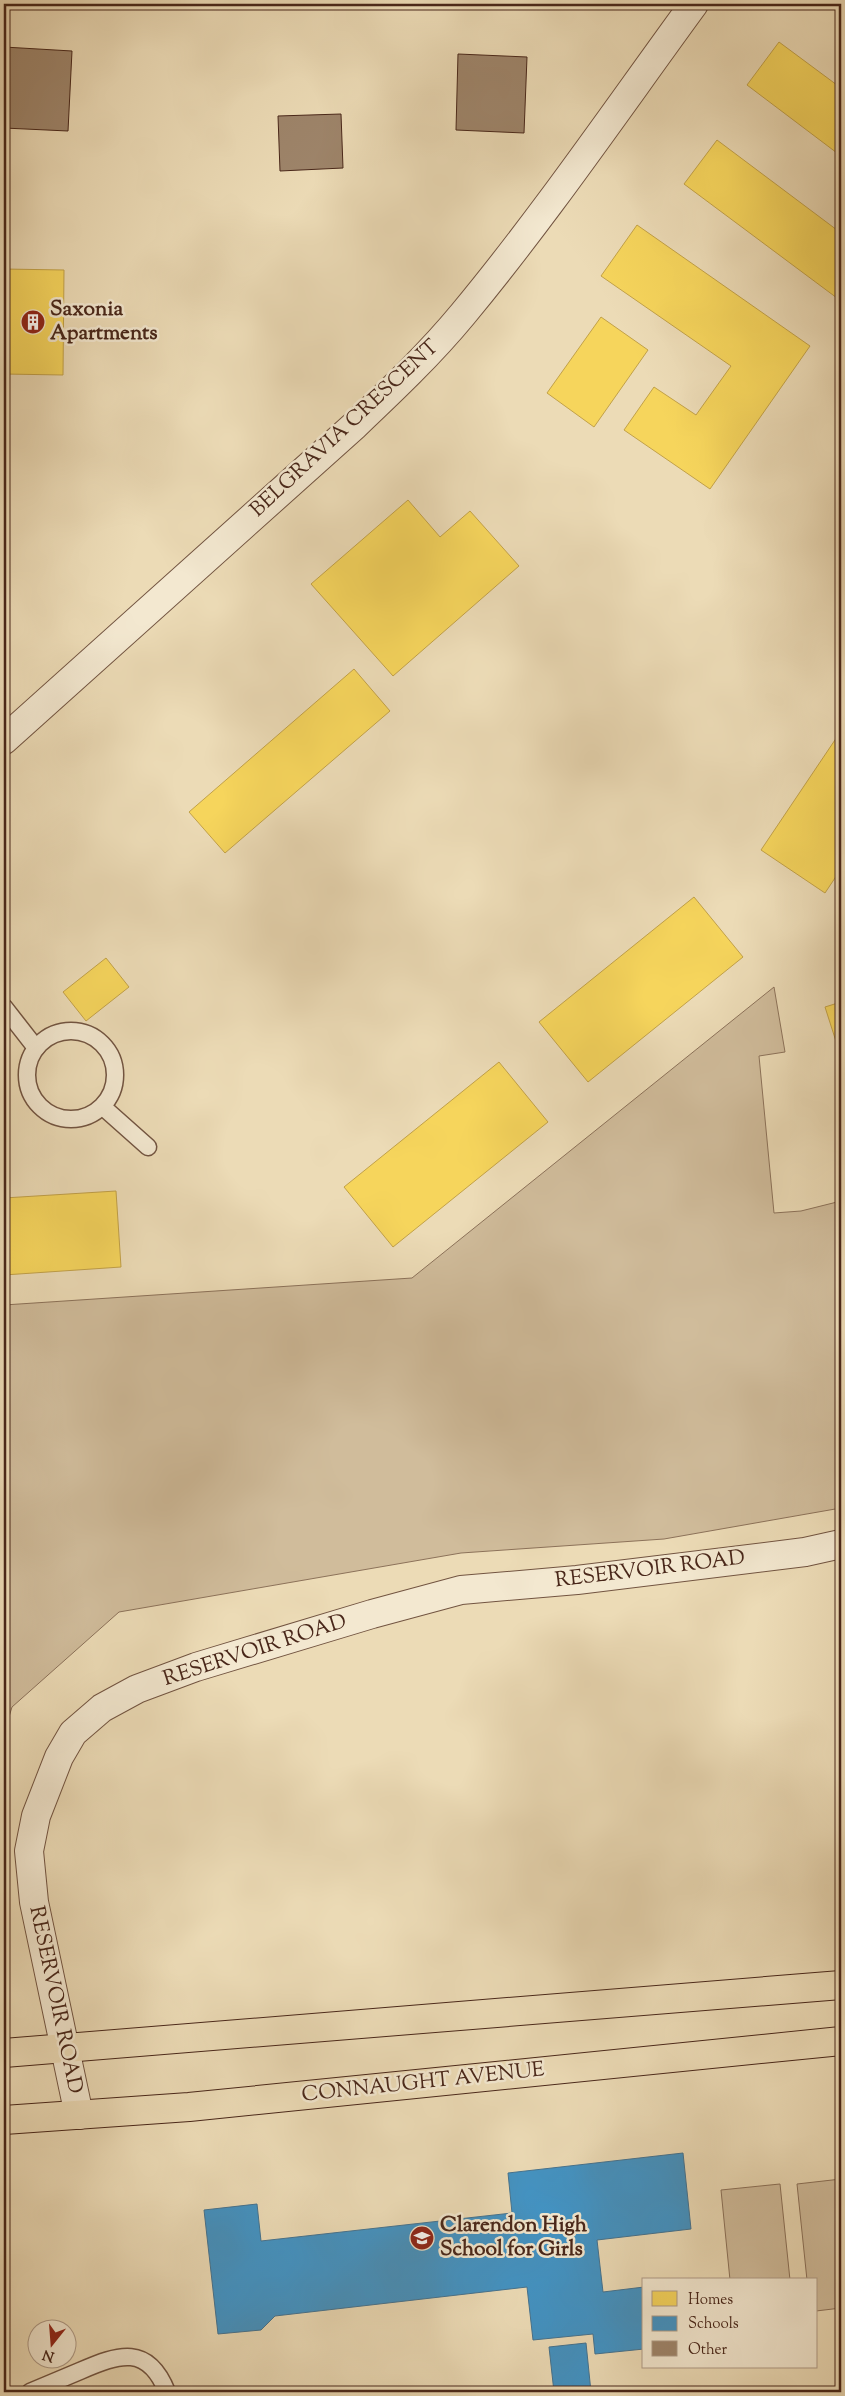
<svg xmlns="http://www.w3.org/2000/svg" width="845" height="2396" viewBox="0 0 845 2396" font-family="'Sorts Mill Goudy',serif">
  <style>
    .green { fill: #d0bc9b; stroke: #8c725a }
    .homes { fill: #f6d55c; stroke: #c2a148 }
    .schools { fill: #4393c3; stroke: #457390 }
    .building { fill: #9e856b; stroke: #49271a }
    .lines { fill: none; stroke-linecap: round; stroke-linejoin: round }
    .service-casing { stroke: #725441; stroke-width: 19 }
    .minor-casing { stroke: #725441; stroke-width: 30 }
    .primary-casing { stroke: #49271a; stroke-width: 30 }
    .service { stroke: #f3e8d0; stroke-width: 16 }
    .minor { stroke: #f3e8d0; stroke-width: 28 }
    .primary { stroke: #ecdbb6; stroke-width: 28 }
    .labels { text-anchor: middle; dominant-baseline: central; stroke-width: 5; stroke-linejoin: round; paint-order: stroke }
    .poi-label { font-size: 21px; font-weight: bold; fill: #49271a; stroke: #f3e8d0; text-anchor: start }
    .street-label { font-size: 21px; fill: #49271a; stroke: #f3e8d0 }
  </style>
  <rect width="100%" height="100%" fill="#ecdbb6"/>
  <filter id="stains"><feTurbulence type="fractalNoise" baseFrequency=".004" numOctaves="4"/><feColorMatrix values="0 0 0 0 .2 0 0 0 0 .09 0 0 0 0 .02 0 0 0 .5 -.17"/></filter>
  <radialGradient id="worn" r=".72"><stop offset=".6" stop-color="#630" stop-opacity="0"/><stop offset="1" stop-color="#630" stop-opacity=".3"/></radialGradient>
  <g class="green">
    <path d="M 774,987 L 785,1052 L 759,1056 L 774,1213 L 801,1211 L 841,1201 L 841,1508 L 664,1539 L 461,1553 L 119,1612 L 12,1707 L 4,1733 L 4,1305 L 412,1278 Z"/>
    <path d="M 841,2179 L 841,2308 L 816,2311 L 816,2280 L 807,2280 L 797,2184 Z"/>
    <path d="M 780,2184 L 790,2280 L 730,2280 L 721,2190 Z"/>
  </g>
  <g class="homes">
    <path d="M 779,42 L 841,88 L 841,156 L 747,85 Z"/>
    <path d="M 717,140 L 841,233 L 841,301 L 684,184 Z"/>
    <path d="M 637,225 L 810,346 L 710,489 L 624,430 L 654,387 L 696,415 L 731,366 L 601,276 Z"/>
    <path d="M 4,269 L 64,270 L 63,375 L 4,374 Z"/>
    <path d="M 601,317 L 648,350 L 594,427 L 547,393 Z"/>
    <path d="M 408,500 L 440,537 L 470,511 L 519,566 L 393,676 L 311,584 Z"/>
    <path d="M 354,669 L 390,711 L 225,853 L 189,812 Z"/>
    <path d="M 841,731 L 841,869 L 825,893 L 761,850 Z"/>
    <path d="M 694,897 L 743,957 L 588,1082 L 539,1022 Z"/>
    <path d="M 106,958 L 129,987 L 86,1021 L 63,992 Z"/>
    <path d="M 841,1002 L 841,1057 L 825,1007 Z"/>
    <path d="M 499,1062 L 548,1122 L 393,1247 L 344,1187 Z"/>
    <path d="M 116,1191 L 121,1267 L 4,1275 L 4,1198 Z"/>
  </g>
  <g class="schools">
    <path d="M 683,2153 L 691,2229 L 597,2240 L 603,2292 L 644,2287 L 644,2349 L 595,2354 L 593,2334 L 533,2340 L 527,2287 L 275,2316 L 261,2330 L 218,2334 L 204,2210 L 257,2204 L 261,2241 L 512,2213 L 508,2173 Z"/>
    <path d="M 586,2343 L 591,2392 L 554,2392 L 549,2347 Z"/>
  </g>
  <g class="building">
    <path d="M 4,47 L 72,51 L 68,131 L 4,128 Z"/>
    <path d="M 458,54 L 527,57 L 524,133 L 456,130 Z"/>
    <path d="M 341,114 L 343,168 L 280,171 L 278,116 Z"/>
  </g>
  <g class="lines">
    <defs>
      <g id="service">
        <path d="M 4,1007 L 36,1048"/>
        <circle cx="71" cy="1075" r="44"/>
        <path d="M 103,1107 L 148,1147"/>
        <path d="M 30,2392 C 47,2385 63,2378 80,2371 C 119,2354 148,2344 167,2392"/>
      </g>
      <g id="minor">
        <path d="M 4,740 L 354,426 C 392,390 430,354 463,314 C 545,215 618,108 694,4"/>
        <path d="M 79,2115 L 34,1902 L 29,1851 L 36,1816 L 59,1757 L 73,1733 L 102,1708 L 137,1689 L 196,1667 L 372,1614 L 461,1590 L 577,1580 L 805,1552 L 841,1544"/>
      </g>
      <g id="primary">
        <path d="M 4,2053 L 841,1985"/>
        <path d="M 4,2120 L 189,2107 L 841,2041"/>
      </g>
    </defs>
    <use href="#service" class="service-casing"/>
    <use href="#minor" class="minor-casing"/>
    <use href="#primary" class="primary-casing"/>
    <use href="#service" class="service"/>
    <use href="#minor" class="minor"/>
    <use href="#primary" class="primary"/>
  </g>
  <defs>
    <symbol id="building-disc" viewBox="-11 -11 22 22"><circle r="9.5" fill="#8f2418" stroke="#f3e8d0"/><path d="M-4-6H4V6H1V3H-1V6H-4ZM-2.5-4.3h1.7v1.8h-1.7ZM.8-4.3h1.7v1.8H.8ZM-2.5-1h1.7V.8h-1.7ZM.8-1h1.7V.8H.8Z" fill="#fff"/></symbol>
    <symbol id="school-disc" viewBox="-11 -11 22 22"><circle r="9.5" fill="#8f2418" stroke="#f3e8d0"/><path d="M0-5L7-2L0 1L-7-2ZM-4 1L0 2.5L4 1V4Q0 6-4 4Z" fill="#fff"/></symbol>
  </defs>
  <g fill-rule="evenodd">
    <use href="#building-disc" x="19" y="308" width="28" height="28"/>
    <use href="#school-disc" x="408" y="2224" width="28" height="28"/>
  </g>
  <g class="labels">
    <g class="poi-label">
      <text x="50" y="310">Saxonia<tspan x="50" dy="24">Apartments</tspan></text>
      <text x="440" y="2226">Clarendon High<tspan x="440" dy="24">School for Girls</tspan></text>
    </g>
    <g class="street-label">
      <text transform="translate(345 429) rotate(-43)">BELGRAVIA CRESCENT</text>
      <text transform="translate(650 1570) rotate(-7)">RESERVOIR ROAD</text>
      <text transform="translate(255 1651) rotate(-18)">RESERVOIR ROAD</text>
      <text transform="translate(55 2000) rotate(78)">RESERVOIR ROAD</text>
      <text transform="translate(423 2083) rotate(-6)">CONNAUGHT AVENUE</text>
    </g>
  </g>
  <rect width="845" height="2396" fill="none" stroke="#ecdbb6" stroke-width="20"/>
  <rect x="5" y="5" width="835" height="2386" fill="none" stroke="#49271a" stroke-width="2.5"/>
  <rect x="10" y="10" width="825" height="2376" fill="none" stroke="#49271a"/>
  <rect x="642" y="2278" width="175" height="90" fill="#f3e8d0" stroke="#af9b87"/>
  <rect x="652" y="2291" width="25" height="15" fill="#f6d55c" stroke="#af9b87"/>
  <text x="688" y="2304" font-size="15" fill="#49271a">Homes</text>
  <rect x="652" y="2316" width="25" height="15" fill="#4393c3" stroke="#af9b87"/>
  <text x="688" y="2328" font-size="15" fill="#49271a">Schools</text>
  <rect x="652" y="2341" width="25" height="15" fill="#9e856b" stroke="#af9b87"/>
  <text x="688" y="2354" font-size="15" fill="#49271a">Other</text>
  <g transform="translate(52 2344) rotate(197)"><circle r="24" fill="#f3e8d0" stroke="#af9b87"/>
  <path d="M0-4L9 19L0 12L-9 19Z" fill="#8f2418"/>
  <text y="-8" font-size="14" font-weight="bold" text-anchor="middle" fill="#49271a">N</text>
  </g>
  <rect width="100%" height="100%" filter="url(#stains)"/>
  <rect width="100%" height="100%" fill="url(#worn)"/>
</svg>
